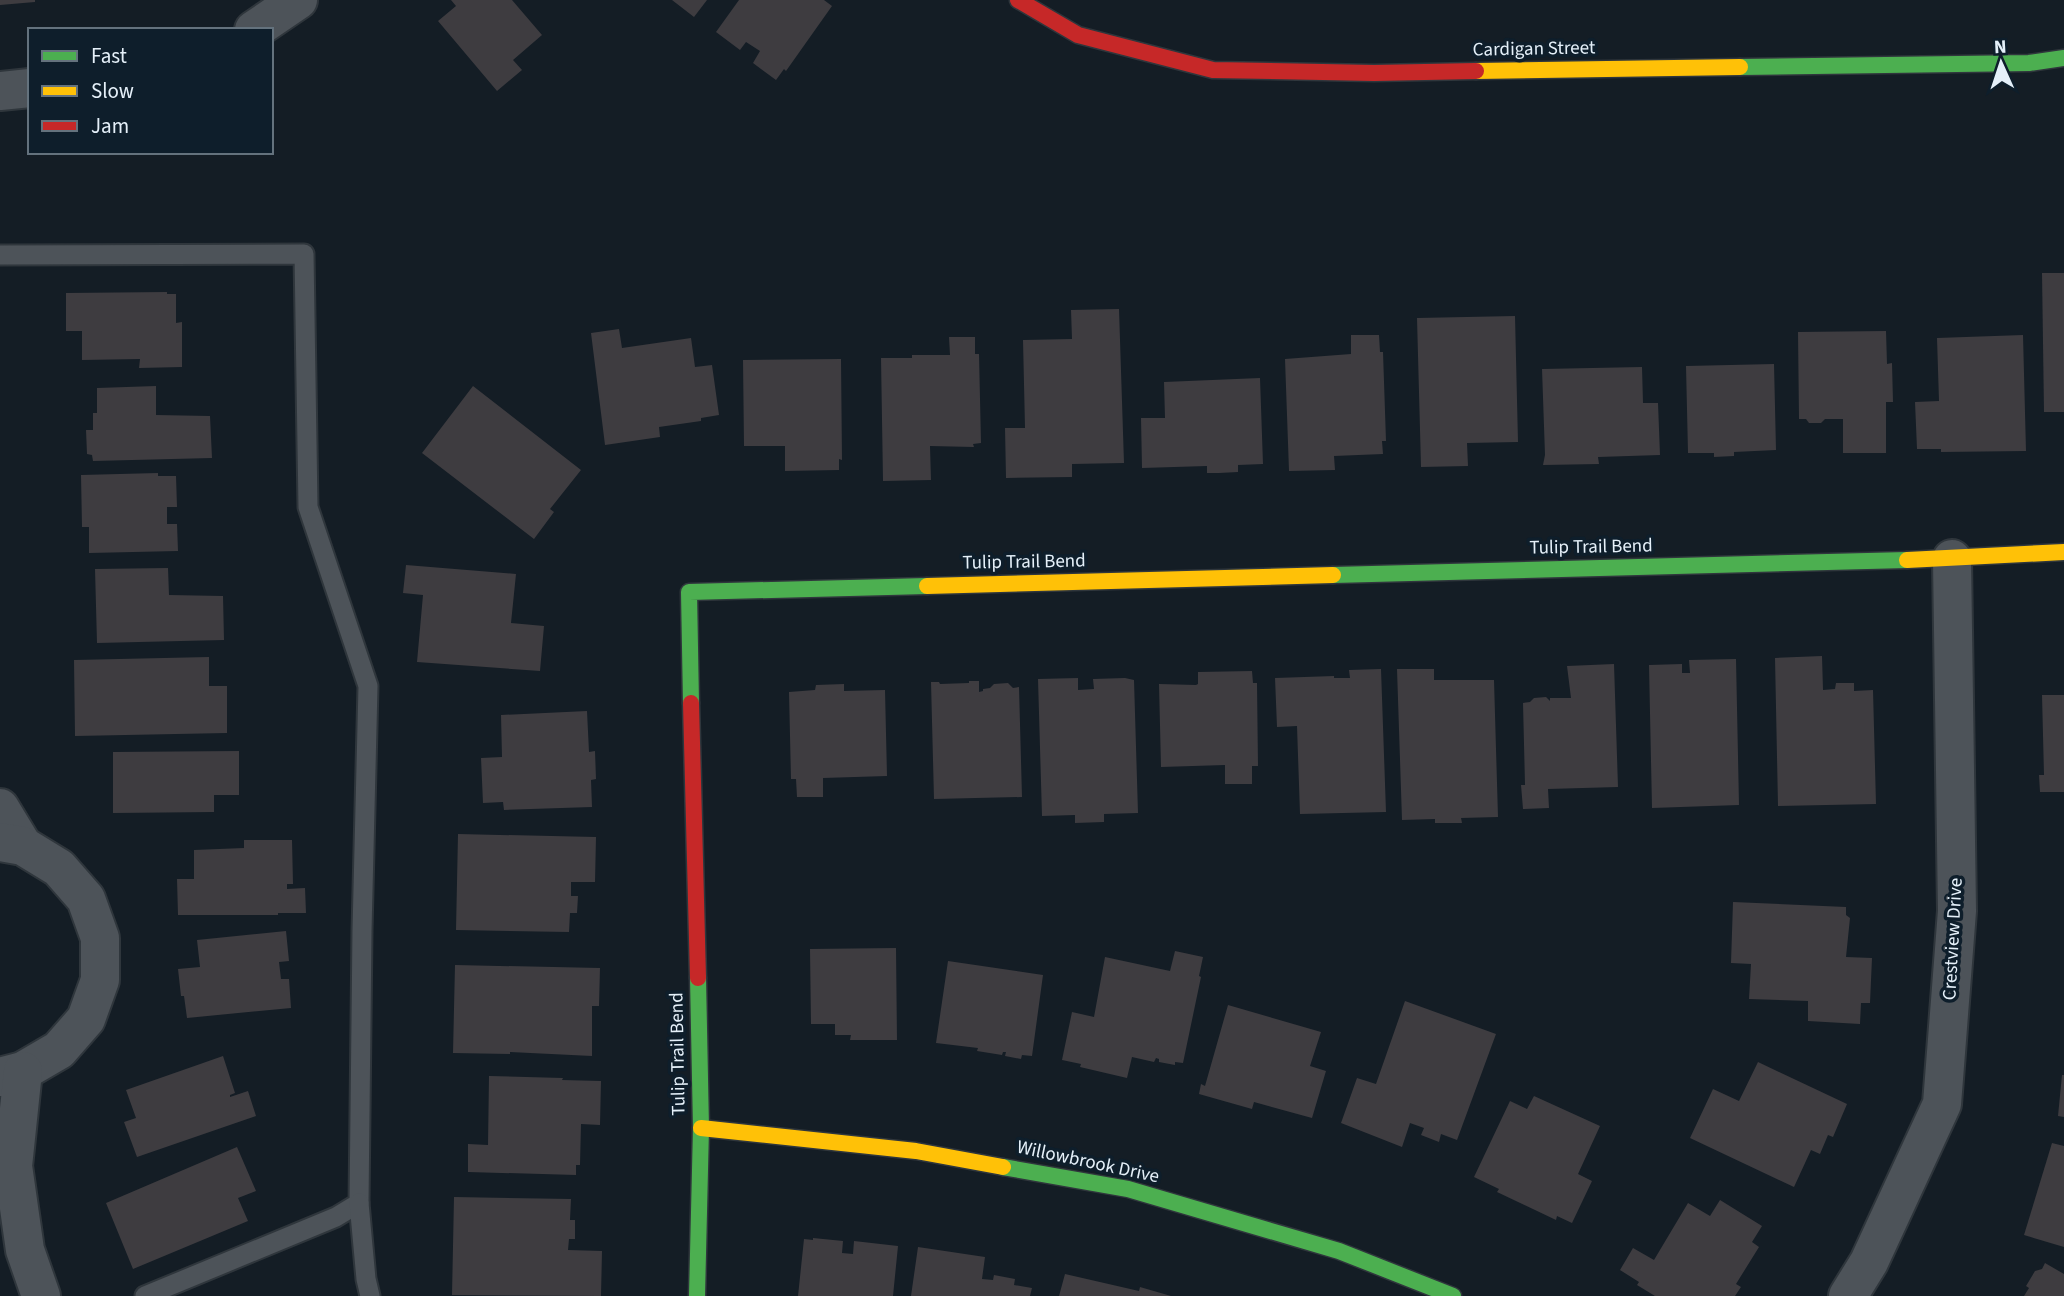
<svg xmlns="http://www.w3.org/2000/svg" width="2064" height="1296" viewBox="0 0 2064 1296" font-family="'Source Sans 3',sans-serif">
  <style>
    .building { fill: #3e3c40 }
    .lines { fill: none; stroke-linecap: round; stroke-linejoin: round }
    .lane-casing { stroke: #2f363c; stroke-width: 23 }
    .street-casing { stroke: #2f363c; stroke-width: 42 }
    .fast-casing { stroke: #2f363c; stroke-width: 19 }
    .slow-casing { stroke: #2f363c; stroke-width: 19 }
    .jam-casing { stroke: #2f363c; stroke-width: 19 }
    .lane { stroke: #4d5359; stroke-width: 19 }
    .street { stroke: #4d5359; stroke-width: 38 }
    .fast { stroke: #4caf50; stroke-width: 16 }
    .slow { stroke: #ffc107; stroke-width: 16 }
    .jam { stroke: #c62828; stroke-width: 16 }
    .labels { text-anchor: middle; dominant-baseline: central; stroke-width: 7; stroke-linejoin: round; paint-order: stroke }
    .street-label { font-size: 19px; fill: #e5f0f9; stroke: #0e1e2b }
  </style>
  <rect width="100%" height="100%" fill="#141d25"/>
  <g class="building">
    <path d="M 0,0 L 35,0 L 35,2 L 0,5 Z"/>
    <path d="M 451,0 L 512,0 L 542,35 L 513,60 L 522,70 L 497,91 L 438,21 L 456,6 Z"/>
    <path d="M 672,0 L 707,0 L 694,17 Z"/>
    <path d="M 739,0 L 824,0 L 832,6 L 786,71 L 784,69 L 776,80 L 753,63 L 760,51 L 746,42 L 740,50 L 716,32 Z"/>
    <path d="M 2042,273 L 2064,273 L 2064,412 L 2044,412 Z"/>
    <path d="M 167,292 L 167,294 L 176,294 L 176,323 L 182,322 L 182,367 L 139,368 L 140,359 L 82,360 L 82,331 L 66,331 L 66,293 Z"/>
    <path d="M 1119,309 L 1124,463 L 1072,464 L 1072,477 L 1006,478 L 1005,428 L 1025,428 L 1023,340 L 1072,339 L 1071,310 Z"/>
    <path d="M 1515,316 L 1518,442 L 1467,443 L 1468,466 L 1421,467 L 1417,318 Z"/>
    <path d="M 619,329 L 622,348 L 691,338 L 695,367 L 712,365 L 719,415 L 701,418 L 701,421 L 659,427 L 660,437 L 605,445 L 591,333 Z"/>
    <path d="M 1886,331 L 1887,364 L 1892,363 L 1893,402 L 1886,402 L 1886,453 L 1843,453 L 1843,419 L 1825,419 L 1821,423 L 1809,423 L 1806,419 L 1799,419 L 1798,332 Z"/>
    <path d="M 1351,335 L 1379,335 L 1380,352 L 1383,352 L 1386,441 L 1382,441 L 1383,454 L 1334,456 L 1335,470 L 1289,471 L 1285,359 L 1351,354 Z"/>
    <path d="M 2023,335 L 2026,451 L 1941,452 L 1941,449 L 1917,449 L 1915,402 L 1939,401 L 1937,338 Z"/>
    <path d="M 949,337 L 975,337 L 975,354 L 979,354 L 981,443 L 973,444 L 974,447 L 930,446 L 931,480 L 883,481 L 881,358 L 912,358 L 912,355 L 950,355 Z"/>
    <path d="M 841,359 L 842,460 L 839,459 L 839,470 L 785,471 L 785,446 L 744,446 L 743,360 Z"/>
    <path d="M 1774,364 L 1776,450 L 1734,452 L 1734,456 L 1714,457 L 1714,453 L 1688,453 L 1686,366 Z"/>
    <path d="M 1642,367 L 1643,403 L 1658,403 L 1660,455 L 1598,457 L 1599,464 L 1543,465 L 1545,455 L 1542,369 Z"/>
    <path d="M 1260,378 L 1263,464 L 1238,465 L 1238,472 L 1219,473 L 1207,473 L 1207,466 L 1142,468 L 1141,418 L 1165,418 L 1164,382 Z"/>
    <path d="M 156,386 L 156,415 L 210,416 L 212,458 L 93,461 L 92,455 L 87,454 L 86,430 L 93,430 L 93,413 L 97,413 L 97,388 Z"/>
    <path d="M 473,386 L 581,470 L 550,509 L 554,512 L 534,539 L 422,453 Z"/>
    <path d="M 158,473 L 158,476 L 176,476 L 177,507 L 167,507 L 167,524 L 177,524 L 178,551 L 89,553 L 89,527 L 82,527 L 81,475 Z"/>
    <path d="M 406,565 L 516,574 L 511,623 L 544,626 L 540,671 L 417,662 L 423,595 L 403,593 Z"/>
    <path d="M 168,568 L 169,595 L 223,596 L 224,640 L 97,643 L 95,569 Z"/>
    <path d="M 1822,656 L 1823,690 L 1835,689 L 1836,683 L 1854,683 L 1854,691 L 1873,690 L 1876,804 L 1778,806 L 1775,658 Z"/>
    <path d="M 209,657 L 209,686 L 227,686 L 227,733 L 75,736 L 74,660 Z"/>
    <path d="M 1736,659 L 1739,805 L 1652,808 L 1649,665 L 1682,664 L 1682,673 L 1690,673 L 1689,660 Z"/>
    <path d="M 1614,664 L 1618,787 L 1548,789 L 1549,808 L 1523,809 L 1521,785 L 1525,785 L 1523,703 L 1530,702 L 1534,698 L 1546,697 L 1550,701 L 1550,698 L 1571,698 L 1567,666 Z"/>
    <path d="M 1381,669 L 1386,812 L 1300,814 L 1297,726 L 1277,727 L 1275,678 L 1334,676 L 1334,678 L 1350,678 L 1349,670 Z"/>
    <path d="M 1397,669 L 1434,669 L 1434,680 L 1494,680 L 1498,817 L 1461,818 L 1462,823 L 1435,823 L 1435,819 L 1402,820 Z"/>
    <path d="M 1252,671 L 1253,683 L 1257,683 L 1258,766 L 1252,766 L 1252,784 L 1225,784 L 1225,765 L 1161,767 L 1159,684 L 1196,685 L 1198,684 L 1198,672 Z"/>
    <path d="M 1078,678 L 1078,690 L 1094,689 L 1093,679 L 1125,678 L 1134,680 L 1138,813 L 1104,814 L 1104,822 L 1075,823 L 1075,815 L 1042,816 L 1038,679 Z"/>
    <path d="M 969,681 L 979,681 L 979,692 L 983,691 L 983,689 L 990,688 L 994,684 L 1008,683 L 1013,688 L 1019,687 L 1022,797 L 934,799 L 931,682 L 939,682 L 940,684 L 969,683 Z"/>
    <path d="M 844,684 L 844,691 L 885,690 L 887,776 L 823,778 L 823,797 L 797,797 L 796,779 L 791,779 L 789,692 L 815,690 L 816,685 Z"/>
    <path d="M 2042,695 L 2064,695 L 2064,792 L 2040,792 L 2039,775 L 2044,775 Z"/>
    <path d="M 587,711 L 589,752 L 595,751 L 596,779 L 591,780 L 592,807 L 504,810 L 503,802 L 483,803 L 481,758 L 502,757 L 501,715 Z"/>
    <path d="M 239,751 L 239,795 L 214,795 L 214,812 L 113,813 L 113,752 Z"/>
    <path d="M 458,834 L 596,837 L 595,882 L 571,882 L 571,896 L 578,896 L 577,913 L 570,913 L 569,932 L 456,930 Z"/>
    <path d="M 244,840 L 292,840 L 293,884 L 287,884 L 287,889 L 305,888 L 306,913 L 278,913 L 278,915 L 178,915 L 177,879 L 194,879 L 194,850 L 244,848 Z"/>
    <path d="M 1733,902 L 1846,907 L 1846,915 L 1850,918 L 1846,957 L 1872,958 L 1870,1003 L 1861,1003 L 1860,1024 L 1808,1021 L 1808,1001 L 1749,999 L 1751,964 L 1731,963 Z"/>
    <path d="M 286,931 L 289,961 L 279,962 L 281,979 L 289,979 L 291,1008 L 187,1018 L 184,996 L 181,996 L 178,969 L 200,967 L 197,940 Z"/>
    <path d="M 896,948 L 897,1040 L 850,1040 L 851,1035 L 835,1035 L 835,1024 L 811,1024 L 810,949 Z"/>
    <path d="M 1175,951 L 1203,957 L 1199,976 L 1201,977 L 1183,1063 L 1175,1062 L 1175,1065 L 1159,1062 L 1159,1059 L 1156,1058 L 1154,1062 L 1132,1057 L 1127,1078 L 1080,1067 L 1081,1064 L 1062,1060 L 1072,1012 L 1094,1017 L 1105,957 L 1170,971 Z"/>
    <path d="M 948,961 L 1043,975 L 1032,1056 L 1022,1055 L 1021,1059 L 1005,1056 L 1006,1052 L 1003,1052 L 1002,1055 L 977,1051 L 978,1048 L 936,1043 Z"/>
    <path d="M 455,965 L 600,968 L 599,1006 L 592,1006 L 592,1056 L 510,1052 L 510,1054 L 453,1053 Z"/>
    <path d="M 1405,1001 L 1496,1034 L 1457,1140 L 1441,1134 L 1439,1142 L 1421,1135 L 1424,1128 L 1410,1123 L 1402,1147 L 1341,1123 L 1357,1078 L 1376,1084 Z"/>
    <path d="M 1228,1005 L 1321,1032 L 1310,1066 L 1326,1071 L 1312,1118 L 1254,1102 L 1252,1109 L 1199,1094 L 1201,1084 L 1205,1086 Z"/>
    <path d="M 223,1056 L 235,1093 L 230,1095 L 230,1097 L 248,1091 L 256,1116 L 137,1157 L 124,1122 L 136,1118 L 126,1090 Z"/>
    <path d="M 1758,1062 L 1847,1104 L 1833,1137 L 1828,1135 L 1820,1154 L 1811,1150 L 1794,1187 L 1690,1138 L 1713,1089 L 1739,1101 Z"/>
    <path d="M 2062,1075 L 2064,1075 L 2064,1117 L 2058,1116 Z"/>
    <path d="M 489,1076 L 563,1078 L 562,1080 L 601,1081 L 600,1125 L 581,1124 L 580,1165 L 576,1165 L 576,1175 L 468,1172 L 468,1144 L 488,1145 Z"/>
    <path d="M 1534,1096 L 1600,1126 L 1578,1174 L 1592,1181 L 1572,1223 L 1557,1216 L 1556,1220 L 1497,1192 L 1499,1189 L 1474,1177 L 1510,1101 L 1527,1109 Z"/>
    <path d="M 2052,1143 L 2064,1146 L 2064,1247 L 2024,1235 Z"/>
    <path d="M 237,1147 L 256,1191 L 238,1198 L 248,1221 L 133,1269 L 106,1203 Z"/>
    <path d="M 454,1197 L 571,1199 L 570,1220 L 575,1220 L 575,1239 L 569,1239 L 568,1250 L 602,1251 L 601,1296 L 452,1295 Z"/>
    <path d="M 1720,1200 L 1762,1226 L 1752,1242 L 1759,1247 L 1736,1284 L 1741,1287 L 1735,1296 L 1655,1296 L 1637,1285 L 1639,1282 L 1620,1270 L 1633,1248 L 1654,1260 L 1688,1203 L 1710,1216 Z"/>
    <path d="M 813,1238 L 843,1241 L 842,1253 L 853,1254 L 854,1241 L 898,1246 L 893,1296 L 798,1296 L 804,1239 L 813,1240 Z"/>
    <path d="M 918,1247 L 985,1257 L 982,1279 L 993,1280 L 994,1275 L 1015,1279 L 1014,1285 L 1032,1288 L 1030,1296 L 911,1296 Z"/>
    <path d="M 2045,1263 L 2064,1274 L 2064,1296 L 2024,1296 L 2029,1288 L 2026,1286 L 2035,1271 L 2042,1269 Z"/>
    <path d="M 1065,1274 L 1139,1291 L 1140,1287 L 1171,1296 L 1059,1296 Z"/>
  </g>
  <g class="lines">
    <defs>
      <g id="lane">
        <path d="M 0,255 L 304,254 L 308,507 L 368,686 L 362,931 L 359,1203 L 336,1217 L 145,1296"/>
        <path d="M 359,1203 L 366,1279 L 370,1296"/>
      </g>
      <g id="street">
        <path d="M 254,30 L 298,0"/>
        <path d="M 0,91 L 30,88"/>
        <path d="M 0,808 L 23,846"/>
        <path d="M 0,842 L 23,846 L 59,868 L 86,899 L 100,938 L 100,980 L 86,1019 L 59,1050 L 23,1071 L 0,1077"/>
        <path d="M 23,1071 L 13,1166 L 25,1250 L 41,1296"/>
        <path d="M 1848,1296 L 1869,1262 L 1942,1104 L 1957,911 L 1952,559"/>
      </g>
      <g id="fast">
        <path d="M 1740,67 L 2029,63 L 2064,58"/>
        <path d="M 1333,575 L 1907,560"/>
        <path d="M 691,703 L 689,592 L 927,586"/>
        <path d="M 1003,1167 L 1128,1189 L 1339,1251 L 1453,1296"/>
        <path d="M 697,1296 L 701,1128 L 698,978"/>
      </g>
      <g id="slow">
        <path d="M 1476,71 L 1740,67"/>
        <path d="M 1907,560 L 2064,552"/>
        <path d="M 927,586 L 1333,575"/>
        <path d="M 701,1128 L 916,1151 L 1003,1167"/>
      </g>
      <g id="jam">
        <path d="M 1018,0 L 1078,35 L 1213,70 L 1374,73 L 1476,71"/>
        <path d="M 691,703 L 698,978"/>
      </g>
    </defs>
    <use href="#lane" class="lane-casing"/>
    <use href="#street" class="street-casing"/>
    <use href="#fast" class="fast-casing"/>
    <use href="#slow" class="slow-casing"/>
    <use href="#jam" class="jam-casing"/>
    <use href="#lane" class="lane"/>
    <use href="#street" class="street"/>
    <use href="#fast" class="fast"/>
    <use href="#slow" class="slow"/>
    <use href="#jam" class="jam"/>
  </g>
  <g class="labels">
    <g class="street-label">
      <text transform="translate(1534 49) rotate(-1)">Cardigan Street</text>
      <text transform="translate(1591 547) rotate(-1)">Tulip Trail Bend</text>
      <text transform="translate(1024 562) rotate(-1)">Tulip Trail Bend</text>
      <text transform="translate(1953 939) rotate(-87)">Crestview Drive</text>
      <text transform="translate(678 1054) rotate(-91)">Tulip Trail Bend</text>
      <text transform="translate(1088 1162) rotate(12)">Willowbrook Drive</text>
    </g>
  </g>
  <rect x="28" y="28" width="245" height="126" fill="#0e1e2b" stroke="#64727d" stroke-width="2"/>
  <rect x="42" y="51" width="35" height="10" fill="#4caf50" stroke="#64727d" stroke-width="2"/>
  <text x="91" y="63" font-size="21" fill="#e5f0f9">Fast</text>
  <rect x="42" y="86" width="35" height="10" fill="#ffc107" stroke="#64727d" stroke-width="2"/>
  <text x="91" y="98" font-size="21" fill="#e5f0f9">Slow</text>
  <rect x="42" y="121" width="35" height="10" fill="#c62828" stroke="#64727d" stroke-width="2"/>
  <text x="91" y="133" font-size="21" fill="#e5f0f9">Jam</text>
  <g transform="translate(2001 63) rotate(357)" stroke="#0e1e2b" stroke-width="5" paint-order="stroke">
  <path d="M0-5L12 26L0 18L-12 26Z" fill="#e5f0f9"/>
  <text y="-10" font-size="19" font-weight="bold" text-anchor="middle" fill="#e5f0f9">N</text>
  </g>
</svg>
